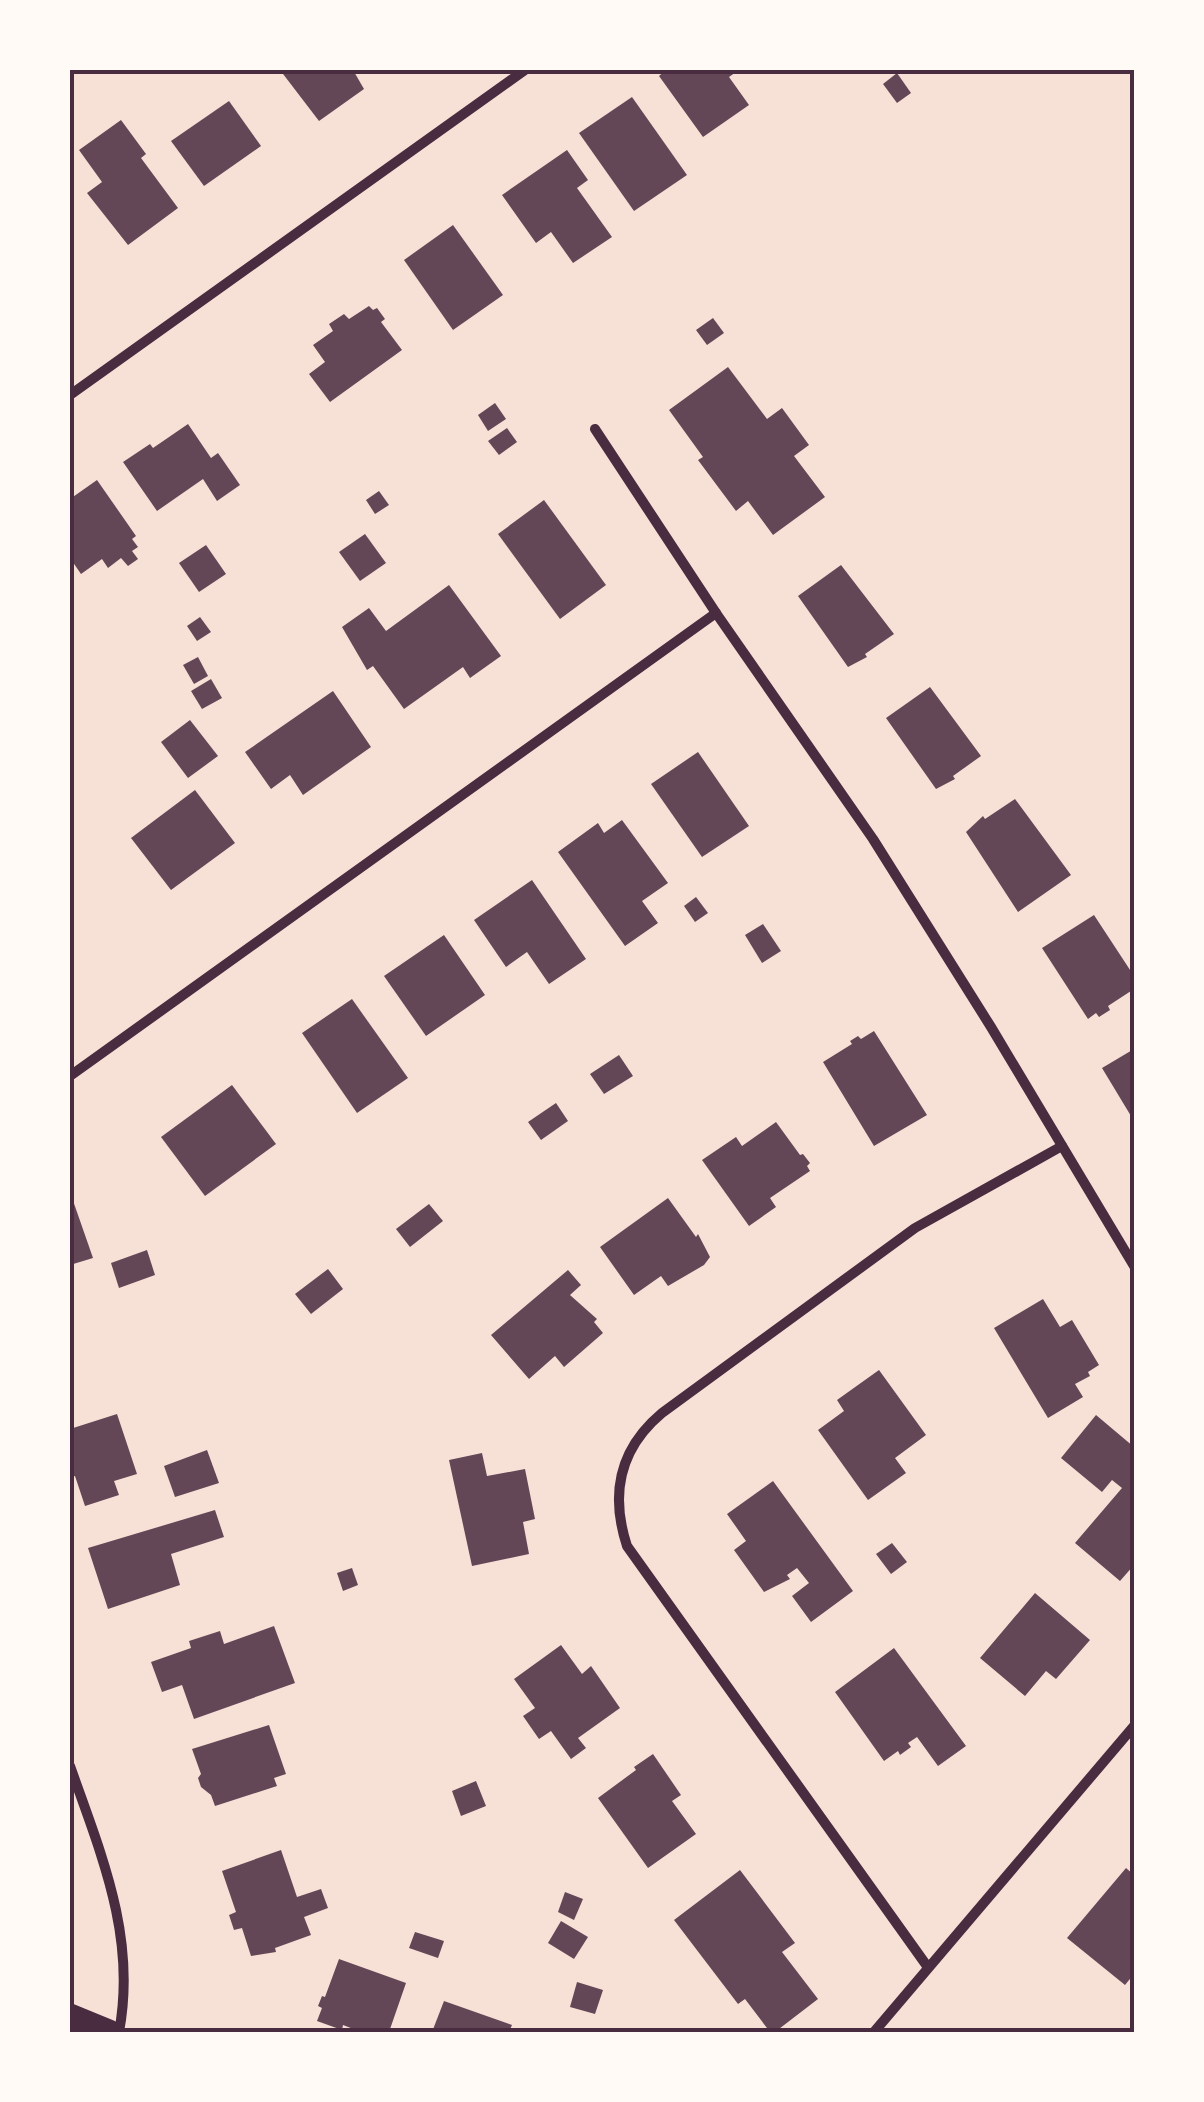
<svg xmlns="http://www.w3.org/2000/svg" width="1204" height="2102" viewBox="0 0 1204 2102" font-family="'Open Sans',sans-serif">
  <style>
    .building { fill: #644757 }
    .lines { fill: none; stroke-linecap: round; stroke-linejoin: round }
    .minor { stroke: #4a2c40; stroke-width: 10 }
    .primary { stroke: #4a2c40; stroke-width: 25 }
    .neatline { fill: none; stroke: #4a2c40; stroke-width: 4 }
  </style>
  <rect width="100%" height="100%" fill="#f7e1d7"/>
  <g class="building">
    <path d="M 280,70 L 353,70 L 364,89 L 319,121 Z"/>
    <path d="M 666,70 L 739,70 L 729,77 L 749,105 L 703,137 L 659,76 Z"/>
    <path d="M 897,73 L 911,93 L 897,103 L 883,84 Z"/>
    <path d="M 632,97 L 687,175 L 634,211 L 579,133 Z"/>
    <path d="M 229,101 L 261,146 L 204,186 L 171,141 Z"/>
    <path d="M 121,120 L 146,154 L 141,158 L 178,208 L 128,245 L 87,193 L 102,182 L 79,150 Z"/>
    <path d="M 567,150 L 588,180 L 577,188 L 612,237 L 573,263 L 551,232 L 536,243 L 502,195 Z"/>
    <path d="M 453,225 L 503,295 L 453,330 L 404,260 Z"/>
    <path d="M 369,306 L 373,310 L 377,308 L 385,319 L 381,322 L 402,350 L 330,402 L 309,374 L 325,362 L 313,345 L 333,331 L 329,324 L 344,314 L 349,319 Z"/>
    <path d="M 713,318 L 724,333 L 707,345 L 696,330 Z"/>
    <path d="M 728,367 L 767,419 L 782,408 L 809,445 L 794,456 L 825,497 L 773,535 L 748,501 L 736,511 L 698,460 L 703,457 L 669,410 Z"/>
    <path d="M 495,403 L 506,419 L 488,431 L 478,415 Z"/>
    <path d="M 188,424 L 211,458 L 218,453 L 240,485 L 217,501 L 203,479 L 157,511 L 123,462 L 150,444 L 153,448 Z"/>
    <path d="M 507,428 L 517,442 L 499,455 L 488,441 Z"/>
    <path d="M 97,480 L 136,536 L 132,539 L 138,547 L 132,551 L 138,559 L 128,566 L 121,558 L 108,568 L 102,559 L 81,574 L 70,558 L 70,538 L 74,535 L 70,530 L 70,499 Z"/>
    <path d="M 379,491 L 389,505 L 375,514 L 366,500 Z"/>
    <path d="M 544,500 L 606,585 L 560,619 L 498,534 Z"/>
    <path d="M 365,534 L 386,563 L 360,581 L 339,552 Z"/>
    <path d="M 206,545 L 226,574 L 199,592 L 179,563 Z"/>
    <path d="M 841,565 L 894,634 L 865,654 L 867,657 L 848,667 L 798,596 Z"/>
    <path d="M 449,585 L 501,656 L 470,678 L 463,667 L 404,709 L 373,666 L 367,670 L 342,627 L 369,608 L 386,631 Z"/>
    <path d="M 200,617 L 211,632 L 197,641 L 187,626 Z"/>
    <path d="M 198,657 L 208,676 L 194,684 L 183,665 Z"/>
    <path d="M 211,679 L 222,698 L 202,709 L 191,691 Z"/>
    <path d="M 930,687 L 981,756 L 953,776 L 955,779 L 936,789 L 886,718 Z"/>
    <path d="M 333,691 L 371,747 L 303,795 L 290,775 L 271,789 L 245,752 Z"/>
    <path d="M 190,720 L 218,756 L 188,778 L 161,742 Z"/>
    <path d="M 698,752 L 749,826 L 702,857 L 651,784 Z"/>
    <path d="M 195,790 L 235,843 L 171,890 L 131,838 Z"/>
    <path d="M 1015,799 L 1071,875 L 1018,912 L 966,832 L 983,816 L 985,819 Z"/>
    <path d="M 622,820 L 668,883 L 642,901 L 658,923 L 625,946 L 558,852 L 598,823 L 604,833 Z"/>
    <path d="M 532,880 L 586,959 L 549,984 L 527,952 L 506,967 L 474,920 Z"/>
    <path d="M 696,897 L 708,913 L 695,922 L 684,906 Z"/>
    <path d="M 1094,915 L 1134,976 L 1134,989 L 1108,1006 L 1110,1010 L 1099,1017 L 1096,1013 L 1088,1019 L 1042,948 Z"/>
    <path d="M 763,924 L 781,951 L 762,963 L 745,935 Z"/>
    <path d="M 444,935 L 485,995 L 426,1036 L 384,976 Z"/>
    <path d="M 352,999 L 408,1078 L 357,1113 L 302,1033 Z"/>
    <path d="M 874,1031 L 927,1115 L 874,1146 L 823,1062 L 852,1044 L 850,1041 L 858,1036 L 861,1039 Z"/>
    <path d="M 1134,1049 L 1134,1121 L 1102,1068 Z"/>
    <path d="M 619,1055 L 633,1076 L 604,1094 L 590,1074 Z"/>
    <path d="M 232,1085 L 276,1144 L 205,1196 L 161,1137 Z"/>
    <path d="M 556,1103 L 568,1121 L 541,1140 L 528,1122 Z"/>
    <path d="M 776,1122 L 800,1155 L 803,1154 L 810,1163 L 807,1166 L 810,1171 L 770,1198 L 776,1207 L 749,1226 L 702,1160 L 736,1137 L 742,1146 Z"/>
    <path d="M 70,1192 L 93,1258 L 70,1265 Z"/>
    <path d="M 668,1198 L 696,1237 L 698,1234 L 710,1257 L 704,1265 L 668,1286 L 661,1276 L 634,1295 L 600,1247 Z"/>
    <path d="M 429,1204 L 443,1221 L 410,1247 L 396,1229 Z"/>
    <path d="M 147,1250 L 155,1275 L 119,1288 L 111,1263 Z"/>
    <path d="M 328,1269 L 343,1289 L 311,1314 L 295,1294 Z"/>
    <path d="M 568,1270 L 581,1285 L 570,1295 L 597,1319 L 594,1322 L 603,1333 L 564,1367 L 555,1356 L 529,1379 L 491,1335 Z"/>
    <path d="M 1043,1299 L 1060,1327 L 1072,1320 L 1099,1365 L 1088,1372 L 1090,1376 L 1075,1384 L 1083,1397 L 1048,1418 L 994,1328 Z"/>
    <path d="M 879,1370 L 926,1435 L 895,1458 L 906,1473 L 868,1500 L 818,1430 L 844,1411 L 837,1400 Z"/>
    <path d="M 117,1414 L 137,1474 L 114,1481 L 119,1495 L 85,1506 L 75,1476 L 70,1478 L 70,1429 Z"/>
    <path d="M 1096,1415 L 1134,1447 L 1134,1565 L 1120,1581 L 1075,1543 L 1122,1488 L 1112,1480 L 1102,1492 L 1061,1458 Z"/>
    <path d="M 207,1450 L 219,1483 L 175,1497 L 164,1466 Z"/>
    <path d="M 482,1453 L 487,1476 L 525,1469 L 535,1519 L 523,1522 L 529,1554 L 472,1566 L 449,1460 Z"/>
    <path d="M 773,1481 L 853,1591 L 811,1622 L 792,1596 L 809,1583 L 797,1568 L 787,1575 L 790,1579 L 764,1592 L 734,1550 L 746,1541 L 727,1514 Z"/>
    <path d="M 215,1510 L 224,1537 L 171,1554 L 180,1585 L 108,1609 L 88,1548 Z"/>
    <path d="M 892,1543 L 907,1562 L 891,1574 L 876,1554 Z"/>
    <path d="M 352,1568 L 358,1585 L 343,1591 L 337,1573 Z"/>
    <path d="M 1035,1593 L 1090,1640 L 1056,1679 L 1046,1671 L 1025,1696 L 980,1658 Z"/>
    <path d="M 274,1626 L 295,1683 L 194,1719 L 182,1685 L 162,1692 L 151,1662 L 191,1648 L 189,1641 L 220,1631 L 224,1644 Z"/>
    <path d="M 561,1645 L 582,1674 L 591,1666 L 620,1708 L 578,1738 L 586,1748 L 571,1759 L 551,1731 L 539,1739 L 523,1716 L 535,1708 L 514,1679 Z"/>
    <path d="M 894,1648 L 966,1746 L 938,1766 L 917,1737 L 908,1743 L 911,1747 L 900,1755 L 898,1751 L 884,1761 L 835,1692 Z"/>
    <path d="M 269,1725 L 286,1774 L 274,1778 L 277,1786 L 215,1806 L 211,1795 L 201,1787 L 198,1778 L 201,1774 L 192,1749 Z"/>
    <path d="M 653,1754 L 681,1795 L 672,1801 L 696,1834 L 648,1868 L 598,1798 L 636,1770 L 634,1767 Z"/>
    <path d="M 476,1781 L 486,1806 L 461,1816 L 452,1791 Z"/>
    <path d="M 281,1850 L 297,1897 L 321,1889 L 328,1908 L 304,1917 L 311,1935 L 275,1948 L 276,1952 L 251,1956 L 242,1928 L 234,1930 L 229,1915 L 236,1912 L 222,1871 Z"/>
    <path d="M 1126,1868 L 1134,1875 L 1134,1974 L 1125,1985 L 1067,1938 Z"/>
    <path d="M 740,1870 L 795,1943 L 782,1952 L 818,1999 L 775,2032 L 770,2032 L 745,1999 L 738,2004 L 674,1920 Z"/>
    <path d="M 565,1892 L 583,1899 L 574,1920 L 558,1912 Z"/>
    <path d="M 561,1921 L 588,1937 L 574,1959 L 548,1943 Z"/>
    <path d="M 415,1932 L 444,1941 L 438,1958 L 409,1948 Z"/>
    <path d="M 339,1959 L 406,1983 L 389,2032 L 361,2032 L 343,2025 L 342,2030 L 317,2021 L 322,2008 L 318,2006 L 322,1996 L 325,1997 Z"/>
    <path d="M 577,1982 L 603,1990 L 595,2014 L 570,2007 Z"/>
    <path d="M 444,2001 L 512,2025 L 509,2032 L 432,2032 Z"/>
  </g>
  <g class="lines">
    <g class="minor">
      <path d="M 70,395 L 525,70"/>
      <path d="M 595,429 L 716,613 L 873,839 L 991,1027 L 1134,1266"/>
      <path d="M 70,1076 L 716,613"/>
      <path d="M 70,1766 C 101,1854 137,1937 119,2032"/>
      <path d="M 927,1966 L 627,1546 C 610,1494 619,1449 662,1413 L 915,1228 L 1062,1146"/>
      <path d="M 874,2032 L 1134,1726"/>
    </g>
    <path class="primary" d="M 70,2016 L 109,2032"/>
  </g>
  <rect width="1204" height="2102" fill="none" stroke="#fffaf5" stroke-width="145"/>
  <rect x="72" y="72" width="1060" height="1958" class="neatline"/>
</svg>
